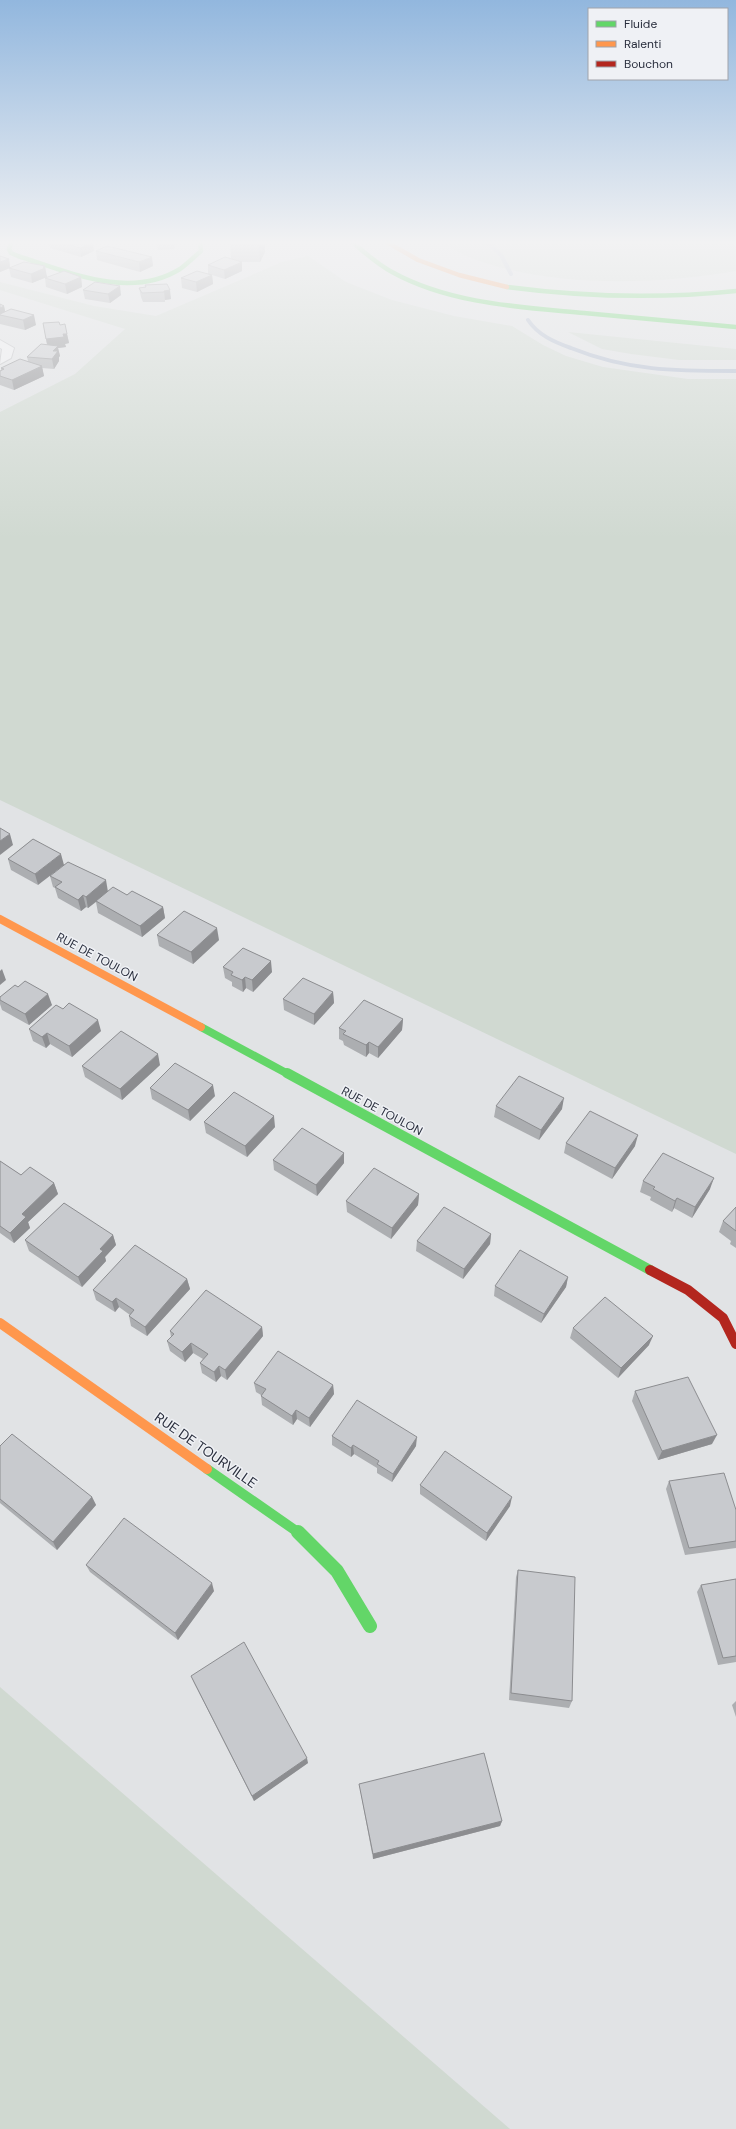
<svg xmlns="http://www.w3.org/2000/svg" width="736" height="2129" viewBox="0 0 736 2129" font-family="'DM Sans',sans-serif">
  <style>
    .green { fill: #d0d9d1 }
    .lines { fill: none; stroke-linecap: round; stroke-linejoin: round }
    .stream { stroke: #b1bccf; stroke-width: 4 }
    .street-casing { stroke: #bebfc2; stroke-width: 2 }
    .street { fill: #f0f1f3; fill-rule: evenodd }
    .fast-far3 { stroke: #63d668; stroke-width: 4.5 }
    .fast-far2 { stroke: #63d668; stroke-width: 8 }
    .fast-far1 { stroke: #63d668; stroke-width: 10 }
    .fast { stroke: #63d668; stroke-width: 14 }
    .slow-far2 { stroke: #ff974d; stroke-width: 4.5 }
    .slow-far1 { stroke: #ff974d; stroke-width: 8 }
    .slow { stroke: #ff974d; stroke-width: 10 }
    .jam { stroke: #b3261e; stroke-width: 10 }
    .wall { fill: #acaeb1 }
    .shaded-wall { fill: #8c8d90 }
    .building { fill: #c8cace; stroke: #8c8d90 }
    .labels { text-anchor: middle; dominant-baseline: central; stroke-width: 3; stroke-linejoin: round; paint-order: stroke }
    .street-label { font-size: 12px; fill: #292e3d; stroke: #eff1f5 }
    .near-street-label { font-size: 14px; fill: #292e3d; stroke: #eff1f5 }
  </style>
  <rect width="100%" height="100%" fill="#e1e3e5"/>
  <g class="green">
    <path d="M 439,241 L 736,241 L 736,271 C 654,285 553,288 474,259 C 462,255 450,247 439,241 Z"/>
    <path d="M 308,256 L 346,282 L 392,300 L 454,316 L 512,326 L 543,345 L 566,356 L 603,367 L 688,379 L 736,379 L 736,1154 L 0,800 L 0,412 L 75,374 L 125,329 L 0,290 L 0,282 L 94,306 L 156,316 L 282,262 Z"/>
    <path d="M 568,332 L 736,349 L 736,360 L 679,360 L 631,354 L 602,349 Z"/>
    <path d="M 0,1687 L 510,2129 L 0,2129 Z"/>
  </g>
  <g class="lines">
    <g class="stream">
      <path d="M 486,241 L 501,255 L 511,274"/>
      <path d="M 528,320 C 538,335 554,342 571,348 C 628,371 675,371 736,371"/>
    </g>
    <defs>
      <path id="street" d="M 0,340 L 14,348 L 11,358 L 0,364 L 2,349 L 0,348 Z"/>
    </defs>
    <use href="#street" class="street-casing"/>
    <use href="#street" class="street"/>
    <g class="fast-far3">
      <path d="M 12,241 L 9,249 L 11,253 L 18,256 C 68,272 130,300 180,269 C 187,264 194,257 201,251 L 200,241"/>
      <path d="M 351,241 C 364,252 377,264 392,272 C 450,304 520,307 584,313 C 635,318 686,322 736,327"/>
      <path d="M 507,287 C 584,297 659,299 736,291"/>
    </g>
    <path class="fast-far2" d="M 201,1027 L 288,1074"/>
    <g class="fast-far1">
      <path d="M 287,1073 L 650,1270"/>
      <path d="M 207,1469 L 299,1533"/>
    </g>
    <path class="fast" d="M 298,1532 L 337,1571 L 370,1626"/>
    <path class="slow-far2" d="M 385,241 L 418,260 L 459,275 L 507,287"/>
    <path class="slow-far1" d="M 0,919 L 201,1027"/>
    <path class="slow" d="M 0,1323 L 207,1469"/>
    <path class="jam" d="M 650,1270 L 688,1290 L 723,1318 L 736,1344"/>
  </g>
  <g class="wall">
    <path d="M 49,241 L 85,241 L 94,251 L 81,257 L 50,248 Z"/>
    <path d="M 157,241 L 175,241 L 174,249 L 158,250 Z"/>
    <path d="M 230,241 L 265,241 L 265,252 L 260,262 L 242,262 L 242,271 L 225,279 L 212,275 L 213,284 L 197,292 L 182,288 L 181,278 L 208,274 L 208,265 L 231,259 Z"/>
    <path d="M 96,251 L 153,266 L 140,272 L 97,260 Z"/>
    <path d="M 0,256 L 9,259 L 10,267 L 47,275 L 47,277 L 32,283 L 11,277 L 9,268 L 0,272 Z"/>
    <path d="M 81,277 L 82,287 L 67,294 L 46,287 L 45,278 Z"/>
    <path d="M 167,284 L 171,299 L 165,300 L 165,302 L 143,302 L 141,297 L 139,288 L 146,287 L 145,285 Z"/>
    <path d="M 83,290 L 121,295 L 110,303 L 85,299 Z"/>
    <path d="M 0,304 L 4,306 L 5,311 L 36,325 L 25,330 L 0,324 Z"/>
    <path d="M 43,323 L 60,325 L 67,334 L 69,343 L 65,344 L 66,347 L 58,348 L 60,356 L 59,357 L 59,361 L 54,369 L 42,368 L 44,376 L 14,390 L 0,385 L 0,376 L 1,370 L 1,368 L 28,361 L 27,357 L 47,345 Z"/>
    <path d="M 33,839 L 38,885 L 11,870 L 8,859 Z"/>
    <path d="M 50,876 L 108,891 L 127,895 L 163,907 L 165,918 L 142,937 L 98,913 L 96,902 L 88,908 L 86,907 L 81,911 L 58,898 L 55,888 L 53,887 Z"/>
    <path d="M 157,935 L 219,940 L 193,964 L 159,946 Z"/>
    <path d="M 223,967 L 272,972 L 253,992 L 246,988 L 243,992 L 232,986 L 232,982 L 225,978 Z"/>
    <path d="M 18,987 L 52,1005 L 29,1025 L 2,1010 L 0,1004 L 0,997 Z"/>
    <path d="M 333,992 L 334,1003 L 314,1025 L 284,1010 L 283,999 Z"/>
    <path d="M 403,1019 L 402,1030 L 378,1058 L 369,1053 L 366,1057 L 344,1045 L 343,1041 L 339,1039 L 339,1028 Z"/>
    <path d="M 29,1029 L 101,1031 L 72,1057 L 50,1044 L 46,1048 L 33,1041 Z"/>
    <path d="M 160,1065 L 122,1100 L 85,1077 L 82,1066 Z"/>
    <path d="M 150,1088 L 215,1096 L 190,1121 L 152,1099 Z"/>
    <path d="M 496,1106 L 562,1109 L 539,1140 L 494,1117 Z"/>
    <path d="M 204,1122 L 275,1127 L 247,1157 L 206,1133 Z"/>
    <path d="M 566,1143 L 635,1146 L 612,1179 L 564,1153 Z"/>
    <path d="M 273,1160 L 344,1163 L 317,1196 L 274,1170 Z"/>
    <path d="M 0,1161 L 21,1175 L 54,1183 L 58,1194 L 28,1222 L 30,1228 L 14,1243 L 0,1233 Z"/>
    <path d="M 643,1181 L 710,1189 L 692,1218 L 674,1208 L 672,1212 L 650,1200 L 651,1197 L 640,1192 Z"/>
    <path d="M 419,1194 L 418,1205 L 391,1239 L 347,1212 L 346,1201 Z"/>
    <path d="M 736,1207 L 736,1248 L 730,1244 L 731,1241 L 719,1232 L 723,1221 Z"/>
    <path d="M 491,1234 L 490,1244 L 463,1279 L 416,1251 L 417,1241 Z"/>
    <path d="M 113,1235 L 116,1245 L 105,1257 L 106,1261 L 82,1287 L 29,1251 L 25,1240 Z"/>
    <path d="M 568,1277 L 566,1287 L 541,1323 L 494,1296 L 495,1286 Z"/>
    <path d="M 187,1279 L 190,1289 L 147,1336 L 131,1326 L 129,1316 L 130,1315 L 119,1307 L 115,1312 L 96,1300 L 93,1290 Z"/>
    <path d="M 262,1327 L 263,1336 L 227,1380 L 221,1376 L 216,1382 L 202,1373 L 200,1363 L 203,1359 L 193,1353 L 185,1362 L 170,1351 L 167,1341 L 171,1337 L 170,1331 Z"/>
    <path d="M 573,1328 L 649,1345 L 618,1378 L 570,1338 Z"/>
    <path d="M 254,1383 L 333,1385 L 334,1394 L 310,1427 L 297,1419 L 293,1425 L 262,1405 L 261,1395 L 256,1392 Z"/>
    <path d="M 635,1391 L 712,1444 L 658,1460 L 632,1401 Z"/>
    <path d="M 332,1436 L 416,1446 L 392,1482 L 377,1473 L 377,1468 L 354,1454 L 351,1457 L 332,1445 Z"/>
    <path d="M 0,1446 L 92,1497 L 96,1505 L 57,1550 L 0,1503 Z"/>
    <path d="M 669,1481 L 736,1510 L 736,1548 L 685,1555 L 666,1489 Z"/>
    <path d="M 420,1485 L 510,1506 L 486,1541 L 420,1494 Z"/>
    <path d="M 86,1565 L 214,1591 L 178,1640 L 90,1572 Z"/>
    <path d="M 518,1570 L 572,1701 L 569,1708 L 509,1700 L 516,1577 Z"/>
    <path d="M 736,1579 L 736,1662 L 718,1665 L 697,1592 L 701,1585 Z"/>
    <path d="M 191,1676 L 308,1763 L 254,1801 L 194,1683 Z"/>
    <path d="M 736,1701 L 736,1717 L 732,1705 Z"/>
    <path d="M 359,1784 L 502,1821 L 500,1826 L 373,1859 L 360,1789 Z"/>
  </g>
  <g class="shaded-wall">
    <path d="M 173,241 L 175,241 L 174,249 Z"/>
    <path d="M 259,241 L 265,241 L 265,252 L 260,262 Z"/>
    <path d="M 93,242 L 94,251 L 81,257 L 80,248 Z"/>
    <path d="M 152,257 L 153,266 L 140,272 L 139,262 Z"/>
    <path d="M 9,259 L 10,268 L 0,272 L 0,262 Z"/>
    <path d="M 242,262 L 242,271 L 225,279 L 224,270 Z"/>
    <path d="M 45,266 L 47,277 L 32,283 L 31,274 Z"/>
    <path d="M 212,275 L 213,284 L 197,292 L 196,282 Z"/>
    <path d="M 81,277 L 82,287 L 67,294 L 65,284 Z"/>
    <path d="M 120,286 L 121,295 L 110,303 L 108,294 Z"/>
    <path d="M 170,290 L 171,299 L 165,300 L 164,291 Z"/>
    <path d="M 4,306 L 6,316 L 0,315 L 0,308 Z"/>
    <path d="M 34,315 L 36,325 L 25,330 L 23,320 Z"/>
    <path d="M 63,334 L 67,334 L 69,343 L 65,344 L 66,347 L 58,348 L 60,356 L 59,357 L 59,361 L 54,369 L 52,359 L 53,351 L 48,348 L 46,339 Z"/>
    <path d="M 42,366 L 44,376 L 14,390 L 12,380 Z"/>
    <path d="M 10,834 L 13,845 L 0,855 L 0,841 Z"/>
    <path d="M 61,854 L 64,865 L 38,885 L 35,874 Z"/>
    <path d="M 106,880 L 108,892 L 88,908 L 86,897 Z"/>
    <path d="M 83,895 L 86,907 L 81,911 L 78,900 Z"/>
    <path d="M 163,907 L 165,918 L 142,937 L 140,926 Z"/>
    <path d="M 217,928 L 219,940 L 193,964 L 191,952 Z"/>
    <path d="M 271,961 L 272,972 L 253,992 L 252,980 Z"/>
    <path d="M 2,969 L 6,980 L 0,985 L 0,971 Z"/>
    <path d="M 245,977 L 246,988 L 243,992 L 242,980 Z"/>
    <path d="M 333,992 L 334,1003 L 314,1025 L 314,1014 Z"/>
    <path d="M 48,994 L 52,1005 L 29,1025 L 25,1014 Z"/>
    <path d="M 403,1019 L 402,1030 L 378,1058 L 378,1047 Z"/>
    <path d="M 98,1020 L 101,1031 L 72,1057 L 69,1046 Z"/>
    <path d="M 47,1033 L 50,1044 L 46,1048 L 42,1037 Z"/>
    <path d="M 369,1042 L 369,1053 L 366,1057 L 366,1045 Z"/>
    <path d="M 158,1054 L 160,1065 L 122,1100 L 120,1089 Z"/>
    <path d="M 213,1085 L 215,1096 L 190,1121 L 188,1110 Z"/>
    <path d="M 564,1098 L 562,1109 L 539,1140 L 541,1130 Z"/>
    <path d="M 274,1116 L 275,1127 L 247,1157 L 245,1146 Z"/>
    <path d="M 638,1135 L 635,1146 L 612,1179 L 615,1168 Z"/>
    <path d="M 344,1153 L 344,1163 L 317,1196 L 316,1185 Z"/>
    <path d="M 714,1178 L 710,1189 L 692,1218 L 695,1207 Z"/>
    <path d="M 54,1183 L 58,1194 L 28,1222 L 30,1228 L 14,1243 L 10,1233 L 22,1214 Z"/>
    <path d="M 419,1194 L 418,1205 L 391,1239 L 392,1228 Z"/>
    <path d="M 677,1198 L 674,1208 L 672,1212 L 675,1201 Z"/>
    <path d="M 491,1234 L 490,1244 L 463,1279 L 464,1269 Z"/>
    <path d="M 113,1235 L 116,1245 L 105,1257 L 106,1261 L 82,1287 L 78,1277 L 100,1249 Z"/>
    <path d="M 568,1277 L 566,1287 L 541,1323 L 544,1314 Z"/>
    <path d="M 187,1279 L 190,1289 L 147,1336 L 145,1327 Z"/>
    <path d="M 116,1298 L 119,1307 L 115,1312 L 112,1302 Z"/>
    <path d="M 262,1327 L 263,1336 L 227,1380 L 225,1370 Z"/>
    <path d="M 653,1336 L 649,1345 L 618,1378 L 621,1368 Z"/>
    <path d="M 191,1343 L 193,1353 L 185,1362 L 182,1352 Z"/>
    <path d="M 219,1366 L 221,1376 L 216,1382 L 214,1372 Z"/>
    <path d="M 333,1385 L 334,1394 L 310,1427 L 309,1418 Z"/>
    <path d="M 296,1410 L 297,1419 L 293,1425 L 292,1416 Z"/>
    <path d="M 717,1435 L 712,1444 L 658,1460 L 662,1451 Z"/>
    <path d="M 417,1437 L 416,1446 L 392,1482 L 393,1474 Z"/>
    <path d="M 353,1445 L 354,1454 L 351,1457 L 351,1448 Z"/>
    <path d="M 92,1497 L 96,1505 L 57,1550 L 53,1542 Z"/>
    <path d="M 512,1497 L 510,1506 L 486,1541 L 487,1533 Z"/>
    <path d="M 212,1583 L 214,1591 L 178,1640 L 175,1633 Z"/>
    <path d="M 307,1758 L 308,1763 L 254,1801 L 252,1796 Z"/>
    <path d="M 502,1821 L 500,1826 L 373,1859 L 373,1854 Z"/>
  </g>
  <g class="building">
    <path d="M 54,241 L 85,241 L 93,242 L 80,248 Z"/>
    <path d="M 107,246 L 152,257 L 139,262 L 96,251 Z"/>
    <path d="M 0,256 L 9,259 L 0,262 Z"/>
    <path d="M 225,257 L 242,262 L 224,270 L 208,265 Z"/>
    <path d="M 24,262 L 45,266 L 43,267 L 45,268 L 31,274 L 9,268 Z"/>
    <path d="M 64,271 L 81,277 L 65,284 L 45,278 Z"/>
    <path d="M 197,271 L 212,275 L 196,282 L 181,278 Z"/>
    <path d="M 95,282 L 120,286 L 108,294 L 83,290 Z"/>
    <path d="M 167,284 L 170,290 L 164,291 L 164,292 L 142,293 L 139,288 L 146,287 L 145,285 Z"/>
    <path d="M 0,304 L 4,306 L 0,308 Z"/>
    <path d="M 11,309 L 34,315 L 23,320 L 0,315 L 0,314 Z"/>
    <path d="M 59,322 L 60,325 L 65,324 L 67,334 L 63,334 L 64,337 L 46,339 L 43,323 Z"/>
    <path d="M 41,344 L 58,346 L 53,351 L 58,351 L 52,359 L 27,357 Z"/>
    <path d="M 20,359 L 42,366 L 12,380 L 0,376 L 0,371 L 4,369 L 1,368 Z"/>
    <path d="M 0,828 L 10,834 L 0,841 Z"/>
    <path d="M 33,839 L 61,854 L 35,874 L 8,859 Z"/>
    <path d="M 68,862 L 106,880 L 86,897 L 83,895 L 78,900 L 55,887 L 62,882 L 50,876 Z"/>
    <path d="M 113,887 L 127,895 L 132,891 L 163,907 L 140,926 L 96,901 Z"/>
    <path d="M 184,911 L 217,928 L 191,952 L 157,935 Z"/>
    <path d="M 243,948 L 271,961 L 252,980 L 245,977 L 242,980 L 231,975 L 233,972 L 223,967 Z"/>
    <path d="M 303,978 L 333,992 L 314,1014 L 283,999 Z"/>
    <path d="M 25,981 L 48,994 L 25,1014 L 0,1000 L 0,997 L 15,985 L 18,987 Z"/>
    <path d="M 364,1000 L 403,1019 L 378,1047 L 369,1042 L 366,1045 L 343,1034 L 346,1031 L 339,1028 Z"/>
    <path d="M 69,1003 L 98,1020 L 69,1046 L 47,1033 L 42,1037 L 29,1029 L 56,1005 L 63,1009 Z"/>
    <path d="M 121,1031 L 158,1054 L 120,1089 L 82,1066 Z"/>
    <path d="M 175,1063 L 213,1085 L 188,1110 L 150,1088 Z"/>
    <path d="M 519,1076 L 564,1098 L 541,1130 L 496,1106 Z"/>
    <path d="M 234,1092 L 274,1116 L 245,1146 L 204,1122 Z"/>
    <path d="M 590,1111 L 638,1135 L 615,1168 L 566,1143 Z"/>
    <path d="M 302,1128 L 344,1153 L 316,1185 L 273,1160 Z"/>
    <path d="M 663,1153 L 714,1178 L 695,1207 L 677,1198 L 675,1201 L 653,1189 L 655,1187 L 643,1181 Z"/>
    <path d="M 0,1161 L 21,1175 L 30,1167 L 54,1183 L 22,1214 L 26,1217 L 10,1233 L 0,1226 Z"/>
    <path d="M 374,1168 L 419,1194 L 392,1228 L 346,1201 Z"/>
    <path d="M 64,1203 L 113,1235 L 100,1249 L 103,1251 L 78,1277 L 25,1240 Z"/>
    <path d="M 444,1207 L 491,1234 L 464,1269 L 417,1241 Z"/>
    <path d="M 736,1207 L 736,1231 L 723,1221 Z"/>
    <path d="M 135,1245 L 187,1279 L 145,1327 L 129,1316 L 134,1310 L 116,1298 L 112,1302 L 93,1290 Z"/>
    <path d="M 520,1250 L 568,1277 L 544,1314 L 495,1286 Z"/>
    <path d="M 206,1290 L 262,1327 L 225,1370 L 219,1366 L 214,1372 L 200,1363 L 208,1354 L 191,1343 L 182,1352 L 167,1341 L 174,1334 L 170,1331 Z"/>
    <path d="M 605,1297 L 653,1336 L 621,1368 L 573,1328 Z"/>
    <path d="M 278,1351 L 333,1385 L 309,1418 L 296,1410 L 292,1416 L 261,1396 L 266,1389 L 254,1383 Z"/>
    <path d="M 688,1377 L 717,1435 L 662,1451 L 635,1391 Z"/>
    <path d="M 357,1400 L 417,1437 L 393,1474 L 377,1464 L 379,1461 L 353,1445 L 351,1448 L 332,1436 Z"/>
    <path d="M 12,1434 L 92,1497 L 53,1542 L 0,1499 L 0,1446 Z"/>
    <path d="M 445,1451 L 512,1497 L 487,1533 L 420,1485 Z"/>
    <path d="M 724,1473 L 736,1510 L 736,1541 L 689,1548 L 669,1481 Z"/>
    <path d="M 124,1518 L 212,1583 L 175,1633 L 86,1565 Z"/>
    <path d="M 518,1570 L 575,1577 L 572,1701 L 511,1693 Z"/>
    <path d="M 736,1579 L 736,1656 L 723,1658 L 701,1585 Z"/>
    <path d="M 244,1642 L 307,1758 L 252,1796 L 191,1676 Z"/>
    <path d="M 484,1753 L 502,1821 L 373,1854 L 359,1784 Z"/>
  </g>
  <linearGradient id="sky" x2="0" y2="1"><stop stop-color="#92b7de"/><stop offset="0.45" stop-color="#f2f2f3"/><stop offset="1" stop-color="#f2f2f3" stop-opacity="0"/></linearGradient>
  <rect width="736" height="539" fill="url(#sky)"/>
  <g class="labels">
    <g class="street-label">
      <text transform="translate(97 957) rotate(28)">RUE DE TOULON</text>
      <text transform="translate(382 1111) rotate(28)">RUE DE TOULON</text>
    </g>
    <g class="near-street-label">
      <text transform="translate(206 1450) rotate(35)">RUE DE TOURVILLE</text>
    </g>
  </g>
  <rect x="588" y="8" width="140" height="72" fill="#eff1f5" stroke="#a0a3ab"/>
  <rect x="596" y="21" width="20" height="6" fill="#63d668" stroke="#a0a3ab"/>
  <text x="624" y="28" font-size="12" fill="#292e3d">Fluide</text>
  <rect x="596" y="41" width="20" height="6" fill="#ff974d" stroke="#a0a3ab"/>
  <text x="624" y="48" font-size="12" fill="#292e3d">Ralenti</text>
  <rect x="596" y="61" width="20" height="6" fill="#b3261e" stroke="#a0a3ab"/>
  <text x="624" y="68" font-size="12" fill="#292e3d">Bouchon</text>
</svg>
